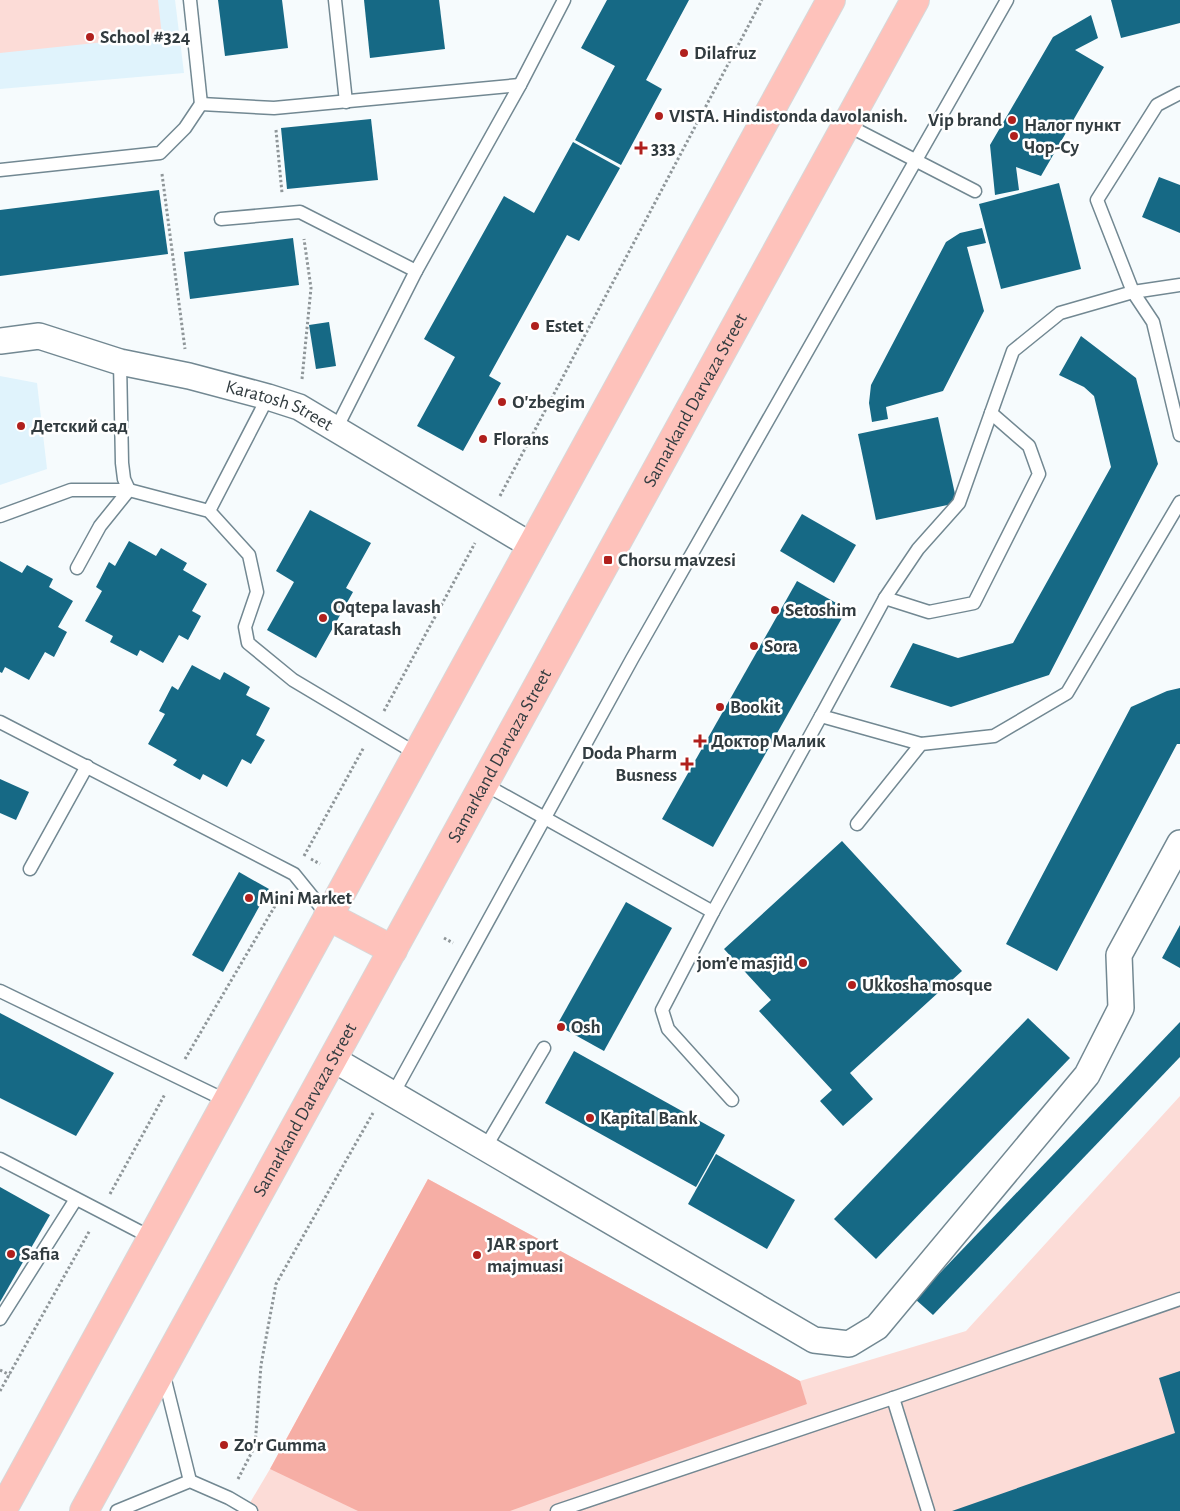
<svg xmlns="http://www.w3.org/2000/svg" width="1180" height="1511" viewBox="0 0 1180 1511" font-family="'Alegreya Sans',sans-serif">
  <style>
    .built { fill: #e0f3fc }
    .green { fill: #fcdcd7 }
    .forest { fill: #f6aea5 }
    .building { fill: #166985 }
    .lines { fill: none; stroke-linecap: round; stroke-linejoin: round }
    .lane-casing { stroke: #728892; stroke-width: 15 }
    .street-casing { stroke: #728892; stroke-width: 28 }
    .primary-casing { stroke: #d6d8d9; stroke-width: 30 }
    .path { stroke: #8f9699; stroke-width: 3; stroke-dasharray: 2.5 2.5; stroke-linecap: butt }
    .lane { stroke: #fff; stroke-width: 12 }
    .street { stroke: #fff; stroke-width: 25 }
    .primary { stroke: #fec2bb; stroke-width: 28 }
    .poi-dot { fill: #b0201d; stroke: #fff; stroke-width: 2 }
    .labels { text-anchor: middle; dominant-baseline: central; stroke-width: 5; stroke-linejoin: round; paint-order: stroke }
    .poi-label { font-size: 19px; font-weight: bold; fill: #323c40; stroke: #fff; text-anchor: start }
    .street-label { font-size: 19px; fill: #323c40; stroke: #fff }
  </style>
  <rect width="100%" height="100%" fill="#f6fbfd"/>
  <g class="built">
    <path d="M 0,0 L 175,0 L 184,73 L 0,89 Z"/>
    <path d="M 0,376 L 37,383 L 47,469 L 0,485 Z"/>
  </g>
  <g class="green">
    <path d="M 0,0 L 158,0 L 162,36 L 0,53 Z"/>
    <path d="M 1180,1096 L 1180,1511 L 245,1511 L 270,1469 L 428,1179 L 800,1381 L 966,1331 Z"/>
  </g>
  <path class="forest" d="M 428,1179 L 800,1381 L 807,1404 L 510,1511 L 358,1511 L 270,1469 Z"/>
  <g class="building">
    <path d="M 218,0 L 282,0 L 288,48 L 225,56 Z"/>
    <path d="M 364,0 L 439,0 L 445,49 L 370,58 Z"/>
    <path d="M 607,0 L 689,0 L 646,80 L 662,89 L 621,165 L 575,140 L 615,66 L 581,48 Z"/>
    <path d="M 1111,0 L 1180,0 L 1180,23 L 1121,38 Z"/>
    <path d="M 1091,15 L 1098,38 L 1075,50 L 1104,67 L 1041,176 L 1016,167 L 1019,190 L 995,195 L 990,145 L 1053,37 Z"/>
    <path d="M 371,119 L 378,180 L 287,189 L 281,128 Z"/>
    <path d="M 573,142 L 620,168 L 579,241 L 567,235 L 489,376 L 501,383 L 463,451 L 417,426 L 455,357 L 424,339 L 504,196 L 534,213 Z"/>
    <path d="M 1159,177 L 1180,185 L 1180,233 L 1142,217 Z"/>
    <path d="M 1059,183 L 1081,269 L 1001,289 L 979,204 Z"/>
    <path d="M 159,190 L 168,254 L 0,276 L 0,210 Z"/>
    <path d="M 982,228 L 986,243 L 967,247 L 984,311 L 943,391 L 886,407 L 888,419 L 872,422 L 869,403 L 871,385 L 946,242 L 960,233 Z"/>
    <path d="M 293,238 L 299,285 L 190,299 L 184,252 Z"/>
    <path d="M 329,322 L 336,366 L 316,369 L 309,325 Z"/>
    <path d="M 1081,336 L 1136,378 L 1158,464 L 1049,675 L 951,707 L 890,687 L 913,643 L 958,658 L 1013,643 L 1111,467 L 1094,396 L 1084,387 L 1059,375 Z"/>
    <path d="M 938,417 L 957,503 L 876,520 L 858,434 Z"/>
    <path d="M 310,510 L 371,543 L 346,588 L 353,592 L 316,658 L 267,630 L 294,582 L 276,571 Z"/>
    <path d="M 802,514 L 856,545 L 834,583 L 780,551 Z"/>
    <path d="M 129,541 L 156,556 L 161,548 L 187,563 L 183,570 L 207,584 L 192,611 L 201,616 L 188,640 L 179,635 L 163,663 L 140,650 L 137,656 L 110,642 L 113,636 L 85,621 L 102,591 L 96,587 L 109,562 L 115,566 Z"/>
    <path d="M 0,561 L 22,573 L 27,565 L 53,579 L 49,587 L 73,601 L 58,627 L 67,632 L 54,657 L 45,652 L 29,680 L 5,667 L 2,673 L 0,672 Z"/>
    <path d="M 797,581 L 847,609 L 713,847 L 662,819 Z"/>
    <path d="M 192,665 L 220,680 L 224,672 L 250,687 L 246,695 L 270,708 L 256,735 L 265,740 L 251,764 L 242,759 L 227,787 L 203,774 L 200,780 L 173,765 L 177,760 L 148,744 L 165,714 L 159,711 L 172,686 L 178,690 Z"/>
    <path d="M 1180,688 L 1180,744 L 1177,744 L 1057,971 L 1006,944 L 1131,707 L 1167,691 Z"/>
    <path d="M 0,779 L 29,792 L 16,820 L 0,813 Z"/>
    <path d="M 842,841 L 962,971 L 850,1073 L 873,1099 L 843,1126 L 820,1101 L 832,1090 L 759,1011 L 771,1000 L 724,949 Z"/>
    <path d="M 239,872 L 269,889 L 223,972 L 192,955 Z"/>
    <path d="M 626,902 L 672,928 L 604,1051 L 557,1025 Z"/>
    <path d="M 1180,925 L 1180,968 L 1162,958 Z"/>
    <path d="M 0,1013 L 114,1073 L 76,1136 L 0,1098 Z"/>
    <path d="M 1028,1018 L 1070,1058 L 876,1259 L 834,1219 Z"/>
    <path d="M 1180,1022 L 1180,1057 L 933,1315 L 915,1299 Z"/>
    <path d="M 574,1051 L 725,1135 L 696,1187 L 545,1103 Z"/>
    <path d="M 716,1154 L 795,1200 L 767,1249 L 688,1204 Z"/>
    <path d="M 0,1187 L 50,1215 L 0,1302 Z"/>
    <path d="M 1180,1371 L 1180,1511 L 952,1511 L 1175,1433 L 1159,1378 Z"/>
  </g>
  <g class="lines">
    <defs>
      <g id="lane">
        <path d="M 190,0 L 201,104"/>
        <path d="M 335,0 L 346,102"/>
        <path d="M 1180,93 L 1157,105 L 1097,200 L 1133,292 L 1153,322 L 1180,435"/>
        <path d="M 847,125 L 975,191"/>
        <path d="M 0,170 L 160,153 L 185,128 L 201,104 L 274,108 L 520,85"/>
        <path d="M 221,219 L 300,212 L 416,271"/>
        <path d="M 120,362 L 122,463 L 124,479 L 129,490"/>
        <path d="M 336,429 L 416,271 L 520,85 L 564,0"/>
        <path d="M 209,511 L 268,397"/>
        <path d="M 0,516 L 71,490 L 129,490 L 209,511 L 249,555 L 257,592 L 245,627 L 248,643 L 293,680 L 417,754"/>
        <path d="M 77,568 L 100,526 L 129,490"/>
        <path d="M 885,598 L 929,612 L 974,603 L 1039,474 L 1029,446 L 991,413"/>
        <path d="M 0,722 L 294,874 L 328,916"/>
        <path d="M 921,744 L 821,716 L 885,598 L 918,549 L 959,503 L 1013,351 L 1060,313 L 1133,292 L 1180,285"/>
        <path d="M 484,784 L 713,912 L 662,1010 L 668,1029 L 732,1100"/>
        <path d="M 857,824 L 921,744 L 994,736 L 1067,693 L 1180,502"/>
        <path d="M 30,869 L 87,766"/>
        <path d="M 713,912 L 821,716"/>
        <path d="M 0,991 L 227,1101"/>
        <path d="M 393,1094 L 632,659 L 1007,0"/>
        <path d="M 485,1148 L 544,1048"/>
        <path d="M 0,1159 L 152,1238"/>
        <path d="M 0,1319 L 76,1199"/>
        <path d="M 163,1372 L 190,1481"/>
        <path d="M 893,1398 L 928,1511"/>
        <path d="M 117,1511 L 190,1481 L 229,1498 L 251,1511"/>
        <path d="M 557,1511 L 893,1398 L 1180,1299"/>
      </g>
      <g id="street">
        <path id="s1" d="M 0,341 L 39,336 L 120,362 L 189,376 L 268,397 L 299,407 L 532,546"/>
        <path d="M 333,1059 L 814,1340 L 849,1344 L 877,1327 L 1087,1075 L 1121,1008 L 1119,955 L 1180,843"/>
      </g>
      <g id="primary">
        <path d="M 328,916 L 393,950"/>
        <path d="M 2,1511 L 831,0"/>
        <path id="s2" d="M 84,1511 L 915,0"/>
      </g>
    </defs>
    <use href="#lane" class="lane-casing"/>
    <use href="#street" class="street-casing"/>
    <use href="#primary" class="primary-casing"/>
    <g class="path">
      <path d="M 276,130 L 282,193"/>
      <path d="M 162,174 L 185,349"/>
      <path d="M 302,379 L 311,288 L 304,239"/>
      <path d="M 500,496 L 762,0"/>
      <path d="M 384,711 L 475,543"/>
      <path d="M 304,856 L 364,747"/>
      <path d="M 311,859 L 320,864"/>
      <path d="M 444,938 L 453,943"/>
      <path d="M 185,1059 L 282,894"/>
      <path d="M 110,1194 L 165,1094"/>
      <path d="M 0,1370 L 10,1375"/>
      <path d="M 0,1391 L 90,1230"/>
      <path d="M 238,1479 L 255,1446 L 261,1365 L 276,1284 L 373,1113"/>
    </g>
    <use href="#lane" class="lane"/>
    <use href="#street" class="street"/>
    <use href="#primary" class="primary"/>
  </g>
  <g class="poi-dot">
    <circle cx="90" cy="37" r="5"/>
    <circle cx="684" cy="53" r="5"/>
    <circle cx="659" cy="116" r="5"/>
    <circle cx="1012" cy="120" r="5"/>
    <circle cx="1014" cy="136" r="5"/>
    <path d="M638.5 140.5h5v5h5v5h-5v5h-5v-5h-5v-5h5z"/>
    <circle cx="535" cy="326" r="5"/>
    <circle cx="502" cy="402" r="5"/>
    <circle cx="21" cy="426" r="5"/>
    <circle cx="483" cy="439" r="5"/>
    <rect x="603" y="555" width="10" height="10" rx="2.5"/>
    <circle cx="775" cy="610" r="5"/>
    <circle cx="323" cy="618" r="5"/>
    <circle cx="754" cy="646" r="5"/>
    <circle cx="720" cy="707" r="5"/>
    <path d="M697.5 733.5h5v5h5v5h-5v5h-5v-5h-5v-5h5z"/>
    <path d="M684.5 756.5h5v5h5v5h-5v5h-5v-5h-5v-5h5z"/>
    <circle cx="249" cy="898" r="5"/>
    <circle cx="803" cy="963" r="5"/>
    <circle cx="852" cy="985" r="5"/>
    <circle cx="561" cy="1027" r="5"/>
    <circle cx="590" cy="1118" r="5"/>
    <circle cx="11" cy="1254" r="5"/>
    <circle cx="477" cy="1255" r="5"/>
    <circle cx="224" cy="1445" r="5"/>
  </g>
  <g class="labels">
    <g class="poi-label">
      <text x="100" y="37">School #324</text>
      <text x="694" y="53">Dilafruz</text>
      <text x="669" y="116">VISTA. Hindistonda davolanish.</text>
      <text x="1002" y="120" text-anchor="end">Vip brand</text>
      <text x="1024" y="125">Налог пункт<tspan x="1024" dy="22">Чор-Су</tspan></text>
      <text x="651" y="148">333</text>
      <text x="545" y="326">Estet</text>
      <text x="512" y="402">О'zbegim</text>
      <text x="31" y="426">Детский сад</text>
      <text x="493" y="439">Florans</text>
      <text x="618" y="560">Chorsu mavzesi</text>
      <text x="333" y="607">Oqtepa lavash<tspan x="333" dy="22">Karatash</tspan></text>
      <text x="785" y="610">Setoshim</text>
      <text x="764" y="646">Sora</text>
      <text x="730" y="707">Bookit</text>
      <text x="711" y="741">Доктор Малик</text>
      <text x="677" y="753" text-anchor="end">Doda Pharm<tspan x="677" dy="22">Busness</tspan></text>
      <text x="259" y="898">Mini Market</text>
      <text x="793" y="963" text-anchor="end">jom'e masjid</text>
      <text x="862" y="985">Ukkosha mosque</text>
      <text x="571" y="1027">Osh</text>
      <text x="600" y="1118">Kapital Bank</text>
      <text x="487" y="1244">JAR sport<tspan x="487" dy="22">majmuasi</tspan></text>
      <text x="21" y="1254">Safia</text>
      <text x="234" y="1445">Zo'r Gumma</text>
    </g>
    <g class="street-label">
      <text stroke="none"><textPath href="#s2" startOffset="1268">Samarkand Darvaza Street</textPath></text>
      <text stroke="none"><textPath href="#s1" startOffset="290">Karatosh Street</textPath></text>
      <text stroke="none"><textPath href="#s2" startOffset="862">Samarkand Darvaza Street</textPath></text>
      <text stroke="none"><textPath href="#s2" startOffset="458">Samarkand Darvaza Street</textPath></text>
    </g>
  </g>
</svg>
